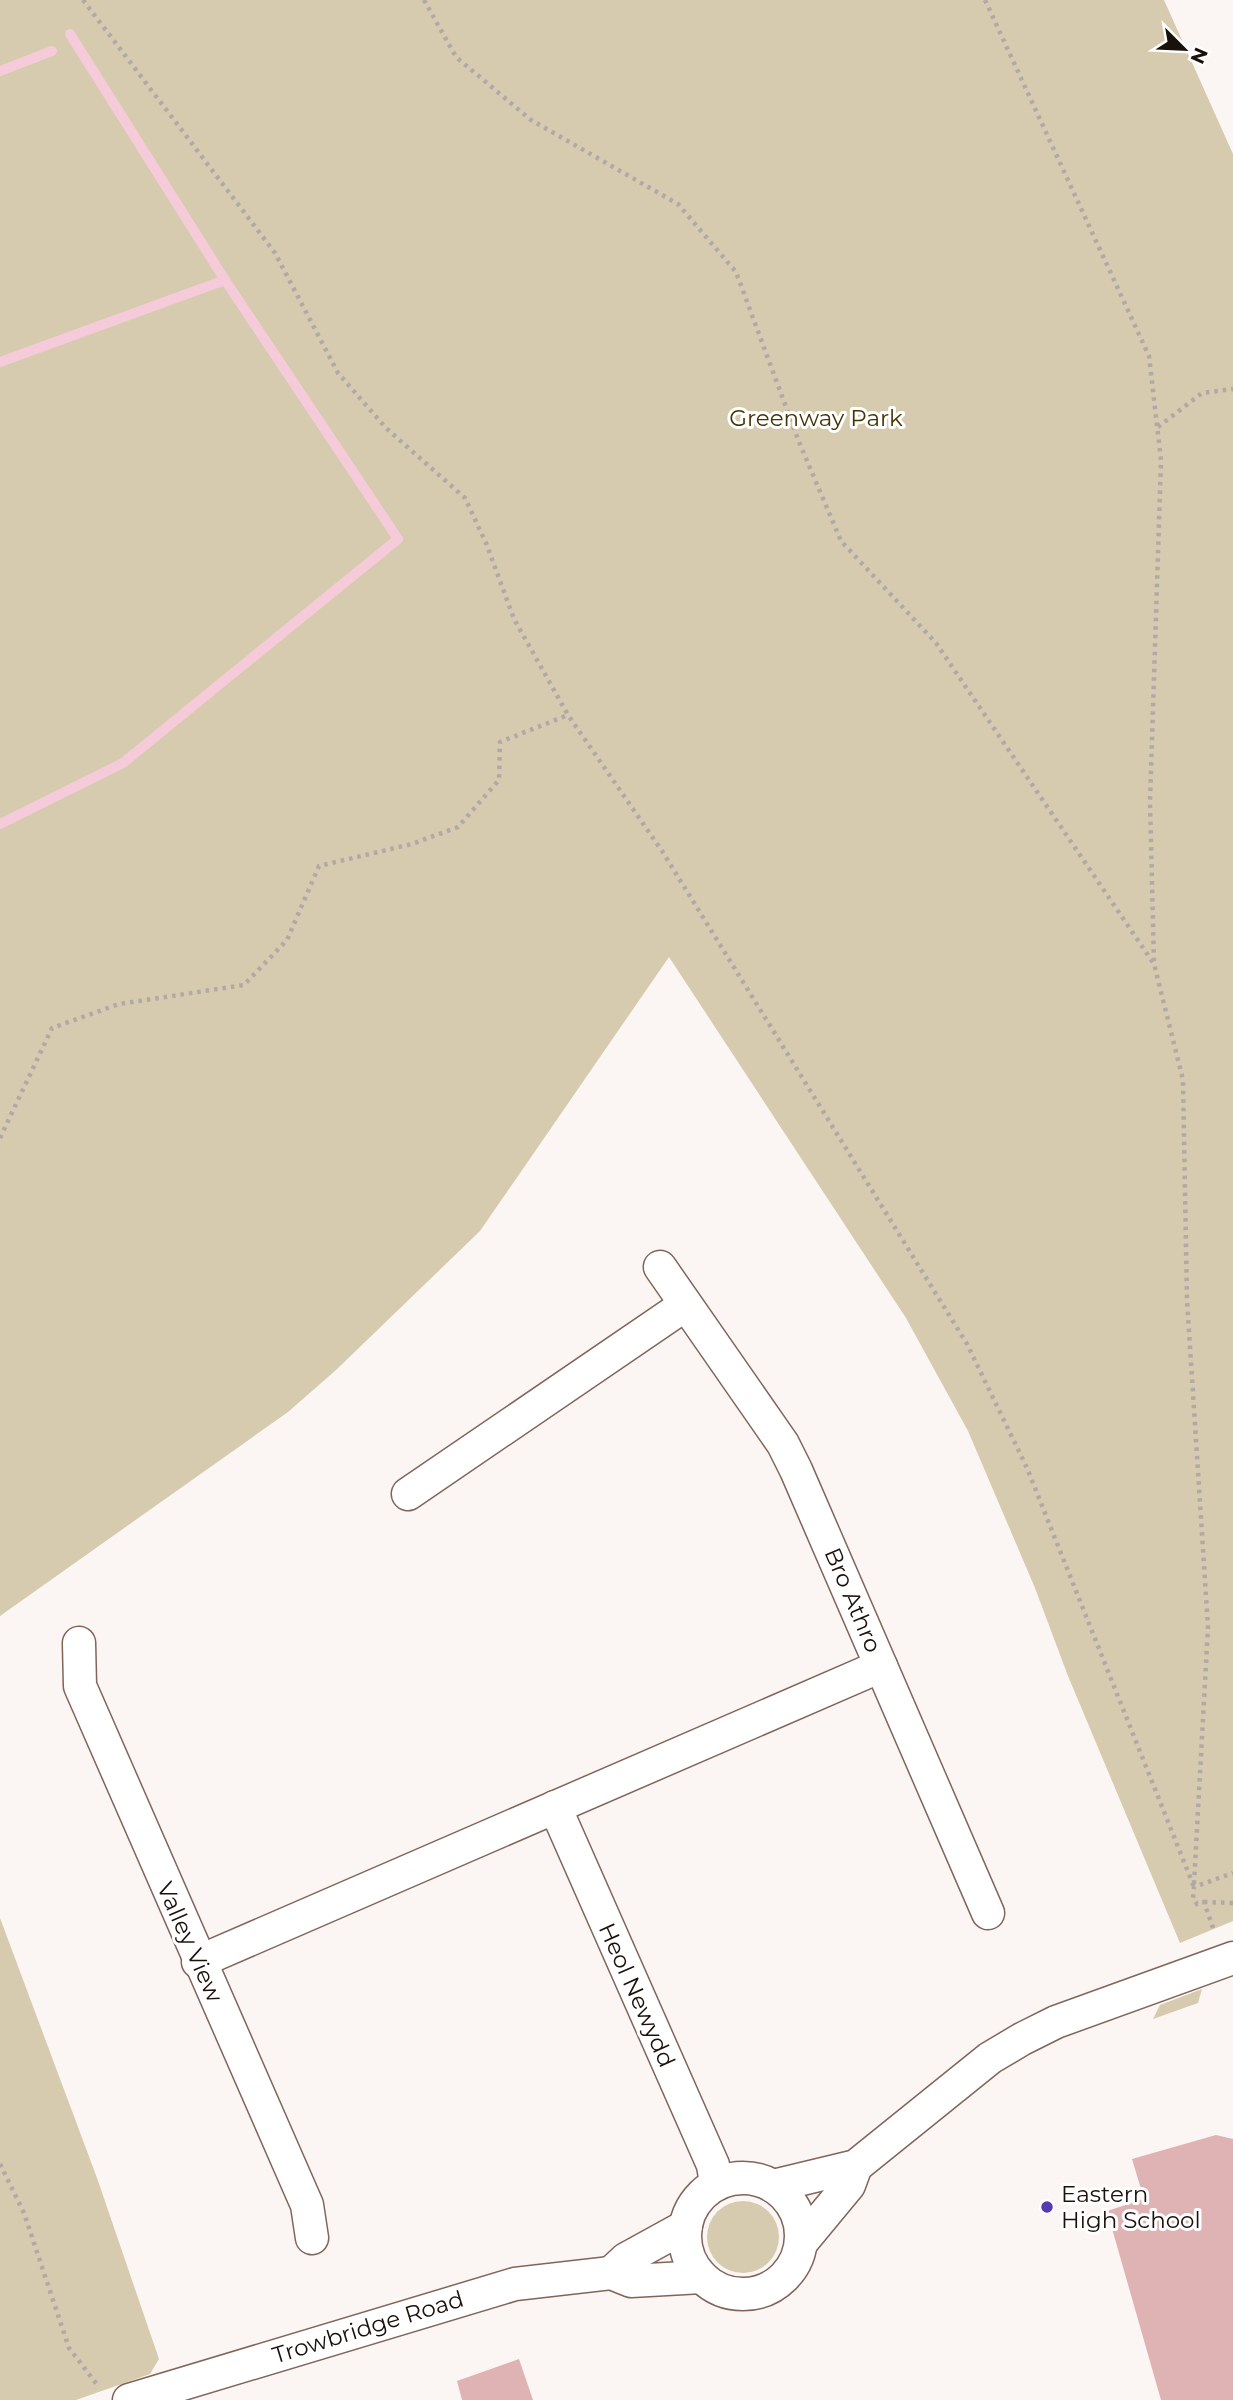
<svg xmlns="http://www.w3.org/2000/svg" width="1233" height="2400" viewBox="0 0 1233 2400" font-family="Montserrat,sans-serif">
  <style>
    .green { fill: #d6cbae }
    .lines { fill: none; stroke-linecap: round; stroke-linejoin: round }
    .stream { stroke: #f5cad9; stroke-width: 10 }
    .building { fill: #dfb3b3 }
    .street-casing { stroke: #80655b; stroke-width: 35 }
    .path { stroke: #b1a9a7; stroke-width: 4.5; stroke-dasharray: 3.5 5; stroke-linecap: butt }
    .street { stroke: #fff; stroke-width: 32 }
    .poi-dot { fill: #543bb2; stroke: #fff; stroke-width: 2.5 }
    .labels { text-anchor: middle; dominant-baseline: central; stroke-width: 6; stroke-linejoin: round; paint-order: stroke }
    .park-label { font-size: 23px; fill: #443404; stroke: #fff }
    .street-label { font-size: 23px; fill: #1a100c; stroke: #fff }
    .poi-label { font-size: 23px; fill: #1a100c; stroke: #fff; text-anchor: start }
  </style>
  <rect width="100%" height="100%" fill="#fbf5f3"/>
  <g class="green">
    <path d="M 0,0 L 1164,0 L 1233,154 L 1233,1921 L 1180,1943 L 1068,1676 L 1035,1588 L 968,1431 L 906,1318 L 669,957 L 480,1231 L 336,1370 L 288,1412 L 0,1616 Z"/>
    <path d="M 0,1918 L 97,2178 L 159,2359 L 150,2374 L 76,2400 L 0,2400 Z"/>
    <path d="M 1202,1989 L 1198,2003 L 1153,2019 L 1160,2005 Z"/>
    <circle cx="743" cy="2237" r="36"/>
  </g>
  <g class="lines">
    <g class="stream">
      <path d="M 0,71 L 52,51"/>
      <path d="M 0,362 L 225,280"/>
      <path d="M 0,824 L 123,763 L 398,539 L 225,280 L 70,34"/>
    </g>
  </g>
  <g class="building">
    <path d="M 1216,2135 L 1233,2139 L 1233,2400 L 1161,2400 L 1107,2211 L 1144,2199 L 1132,2159 Z"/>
    <path d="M 519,2359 L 533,2400 L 462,2400 L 457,2381 Z"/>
  </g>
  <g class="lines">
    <defs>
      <g id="street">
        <path d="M 660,1267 L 783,1444 L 796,1470 L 988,1913"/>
        <path d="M 408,1494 L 685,1305"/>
        <path d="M 79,1643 L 80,1686 L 307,2205 L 312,2238"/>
        <path d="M 555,1807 L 713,2165 L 716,2184"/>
        <path d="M 198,1962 L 881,1666"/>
        <circle cx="743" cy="2236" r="58"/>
        <path d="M 773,2186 L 856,2166 L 990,2058 L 1022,2039 L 1056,2022 L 1233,1958"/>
        <path d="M 801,2243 L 849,2185 L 856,2166"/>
        <path d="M 611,2273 L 626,2259 L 686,2226"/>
        <path d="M 129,2400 L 515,2284 L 611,2273 L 631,2281 L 702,2277"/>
      </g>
    </defs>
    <use href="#street" class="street-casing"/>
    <g class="path">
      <path d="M 83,0 L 275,253 L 338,373 L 386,428 L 465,498 L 486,543 L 514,619 L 568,715 L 662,851 L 967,1344 L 1027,1468 L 1194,1887"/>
      <path d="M 424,0 L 456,57 L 531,120 L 678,204 L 736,272 L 799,442 L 841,541 L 936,643 L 1154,964 L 1183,1080 L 1187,1300 L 1208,1627 L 1194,1884"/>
      <path d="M 985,0 L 1149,356 L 1161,460 L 1150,802 L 1154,963"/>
      <path d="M 1158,427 L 1202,393 L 1233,389"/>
      <path d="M 0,1138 L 52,1028 L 119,1004 L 244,985 L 287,940 L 319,866 L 412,844 L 458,827 L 499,780 L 500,742 L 568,715"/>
      <path d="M 1204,1902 L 1233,1903"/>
      <path d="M 1213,1928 L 1204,1902 L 1197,1904 L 1193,1899 L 1194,1887 L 1233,1873"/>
      <path d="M 0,2164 L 24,2213 L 69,2348 L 98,2386"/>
    </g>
    <use href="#street" class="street"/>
  </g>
  <circle class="poi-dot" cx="1047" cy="2207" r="7"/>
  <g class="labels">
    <g class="park-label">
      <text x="816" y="418">Greenway Park</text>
    </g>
    <g class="street-label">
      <text transform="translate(853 1600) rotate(67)">Bro Athro</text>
      <text transform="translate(190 1942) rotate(66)">Valley View</text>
      <text transform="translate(637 1995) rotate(66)">Heol Newydd</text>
      <text transform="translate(368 2327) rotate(-17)">Trowbridge Road</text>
    </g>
    <g class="poi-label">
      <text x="1061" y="2194">Eastern<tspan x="1061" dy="26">High School</tspan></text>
    </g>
  </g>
  <g transform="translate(1184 49) rotate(114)" stroke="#ffffff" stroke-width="5" paint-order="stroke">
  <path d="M0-5L12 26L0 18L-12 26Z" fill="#1a100c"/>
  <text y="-10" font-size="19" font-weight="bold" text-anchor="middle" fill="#1a100c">N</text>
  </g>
</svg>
